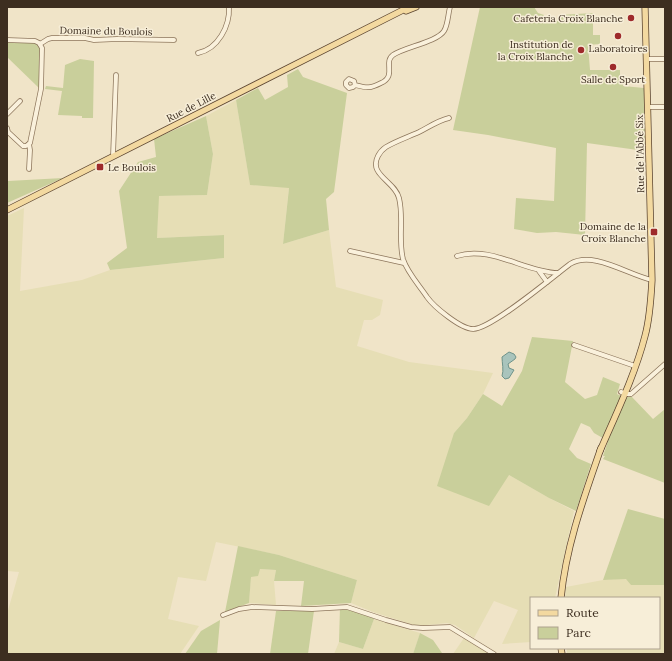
<svg xmlns="http://www.w3.org/2000/svg" width="672" height="661" viewBox="0 0 672 661" font-family="Lora,serif">
  <style>
    .farmland { fill: #e6deb5 }
    .green { fill: #c9cf9b }
    .water { fill: #a9c4bc; stroke: #6f938a }
    .lines { fill: none; stroke-linecap: round; stroke-linejoin: round }
    .minor-casing { stroke: #8d765c; stroke-width: 5.5 }
    .major-casing { stroke: #5b4430; stroke-width: 7 }
    .minor { stroke: #faf1dc; stroke-width: 4 }
    .major { stroke: #f3d9a0; stroke-width: 5.5 }
    .poi-dot { fill: #9e2a2b; stroke: #f7eed8; stroke-width: 1.5 }
    .labels { text-anchor: middle; dominant-baseline: central; stroke-width: 3; stroke-linejoin: round; paint-order: stroke }
    .poi-label { font-size: 10px; fill: #3d2e20; stroke: #f7eed8; text-anchor: end }
    .street-label { font-size: 10px; fill: #3d2e20; stroke: #f7eed8 }
  </style>
  <rect width="100%" height="100%" fill="#f0e4c8"/>
  <g class="farmland">
    <path d="M 236,100 L 250,185 L 289,187 L 283,244 L 329,230 L 336,287 L 383,300 L 380,315 L 372,320 L 364,320 L 357,346 L 409,362 L 493,373 L 483,394 L 467,418 L 454,433 L 509,475 L 549,498 L 574,511 L 555,598 L 531,598 L 531,642 L 502,644 L 518,610 L 494,601 L 474,638 L 455,625 L 447,623 L 417,626 L 373,612 L 351,603 L 357,580 L 279,555 L 216,542 L 206,581 L 178,577 L 168,619 L 199,626 L 180,654 L 7,654 L 7,614 L 19,572 L 7,571 L 7,216 L 24,208 L 20,291 L 82,280 L 110,270 L 224,258 L 224,235 L 157,238 L 158,196 L 207,195 L 213,154 L 206,116 Z"/>
    <path d="M 260,569 L 276,570 L 274,581 L 276,605 L 249,603 L 251,576 Z"/>
    <path d="M 627,578 L 631,585 L 665,585 L 665,654 L 567,654 L 567,648 L 659,648 L 659,598 L 565,598 L 566,587 L 603,580 Z"/>
    <path d="M 374,619 L 420,633 L 413,654 L 334,654 L 339,642 L 363,649 Z"/>
    <path d="M 464,638 L 492,654 L 453,654 Z"/>
  </g>
  <g class="green">
    <path d="M 480,7 L 534,7 L 538,13 L 544,15 L 544,18 L 548,18 L 548,21 L 559,21 L 559,15 L 593,13 L 593,35 L 600,35 L 600,44 L 588,45 L 590,70 L 620,70 L 620,75 L 623,75 L 623,86 L 644,88 L 645,151 L 587,143 L 585,235 L 556,232 L 537,233 L 514,229 L 516,198 L 554,201 L 556,148 L 488,135 L 453,130 Z"/>
    <path d="M 7,42 L 37,43 L 40,47 L 40,89 L 7,57 Z"/>
    <path d="M 80,59 L 94,61 L 93,118 L 82,118 L 82,116 L 58,115 L 62,91 L 45,89 L 46,86 L 63,88 L 65,65 Z"/>
    <path d="M 298,69 L 303,77 L 347,93 L 334,192 L 326,199 L 329,230 L 283,244 L 289,188 L 250,185 L 236,100 L 258,88 L 265,100 L 288,87 L 287,75 Z"/>
    <path d="M 206,116 L 213,154 L 207,195 L 159,196 L 157,238 L 224,235 L 224,258 L 110,270 L 107,263 L 127,248 L 119,191 L 138,162 L 156,157 L 154,139 Z"/>
    <path d="M 63,178 L 7,203 L 7,180 L 8,181 Z"/>
    <path d="M 532,337 L 573,341 L 565,382 L 585,399 L 597,395 L 603,377 L 620,384 L 617,394 L 625,398 L 631,396 L 653,419 L 665,409 L 665,483 L 603,459 L 605,456 L 603,456 L 608,441 L 594,433 L 590,427 L 581,423 L 569,449 L 577,458 L 591,464 L 576,511 L 549,498 L 509,475 L 489,506 L 437,486 L 454,433 L 467,418 L 483,394 L 502,406 L 522,371 Z"/>
    <path d="M 628,509 L 665,519 L 665,585 L 631,585 L 626,579 L 603,580 Z"/>
    <path d="M 238,546 L 279,555 L 357,580 L 351,603 L 301,606 L 304,581 L 274,581 L 276,570 L 260,569 L 258,576 L 251,577 L 249,603 L 225,612 Z"/>
    <path d="M 340,607 L 352,609 L 372,617 L 374,619 L 363,649 L 339,642 Z"/>
    <path d="M 276,611 L 314,611 L 308,654 L 270,654 Z"/>
    <path d="M 220,620 L 217,654 L 185,654 L 201,631 Z"/>
    <path d="M 420,633 L 433,640 L 442,653 L 447,654 L 413,654 Z"/>
  </g>
  <path class="water" d="M 509,352 L 514,354 L 516,357 L 515,359 L 508,364 L 509,368 L 514,370 L 509,378 L 505,379 L 502,376 C 504,370 502,363 502,357 Z"/>
  <g class="lines">
    <defs>
      <g id="minor">
        <path d="M 7,40 L 35,41 L 39,43 L 42,48 L 41,89 L 30,143 L 26,146 L 23,146 L 8,132 L 7,128"/>
        <path d="M 40,44 L 48,39 L 52,38 L 85,38 L 94,40 L 117,39 L 174,40"/>
        <path d="M 198,53 C 218,49 230,26 229,7"/>
        <path d="M 647,59 L 665,59"/>
        <path d="M 355,85 L 354,81 L 349,79 L 346,82 L 346,85 L 349,88 L 353,87 L 355,85 C 367,88 369,89 381,83 C 397,76 383,62 393,55 C 405,47 437,42 444,31 C 448,25 448,14 450,7"/>
        <path d="M 648,107 L 665,107"/>
        <path d="M 7,114 L 20,101"/>
        <path d="M 449,118 C 437,121 429,127 419,132 C 408,137 396,141 386,147 C 383,149 380,152 378,156 C 368,175 395,181 399,198 C 404,218 398,239 403,259 C 407,272 419,285 427,297 C 434,307 461,329 473,329 C 490,330 554,276 570,264 C 593,250 628,275 652,280"/>
        <path d="M 113,156 L 116,75"/>
        <path d="M 29,169 L 30,150 L 29,144"/>
        <path d="M 350,251 L 404,263"/>
        <path d="M 457,256 C 490,245 525,272 558,273"/>
        <path d="M 539,271 L 547,282"/>
        <path d="M 574,345 L 635,366"/>
        <path d="M 621,392 L 627,394 L 631,394 L 665,364"/>
        <path d="M 223,615 L 239,609 L 252,607 L 312,609 L 347,607 L 386,620 L 411,627 L 423,628 L 450,627 L 494,654"/>
      </g>
      <g id="major">
        <path d="M 406,11 L 416,7"/>
        <path d="M 7,210 L 409,7"/>
        <path d="M 600,451 C 616,414 635,375 645,336 C 650,318 651,299 652,280 L 645,7"/>
        <path d="M 561,598 C 566,546 584,497 601,448"/>
        <path d="M 561,648 L 562,654"/>
      </g>
    </defs>
    <use href="#minor" class="minor-casing"/>
    <use href="#major" class="major-casing"/>
    <use href="#minor" class="minor"/>
    <use href="#major" class="major"/>
  </g>
  <g class="poi-dot">
    <circle cx="631" cy="18" r="4"/>
    <circle cx="618" cy="36" r="4"/>
    <circle cx="581" cy="50" r="4"/>
    <circle cx="613" cy="67" r="4"/>
    <rect x="96" y="163" width="8" height="8" rx="2"/>
    <rect x="650" y="228" width="8" height="8" rx="2"/>
  </g>
  <g class="labels">
    <g class="poi-label">
      <text x="623" y="18">Cafeteria Croix Blanche</text>
      <text x="573" y="44">Institution de<tspan x="573" dy="12">la Croix Blanche</tspan></text>
      <text x="618" y="48" text-anchor="middle">Laboratoires</text>
      <text x="613" y="79" text-anchor="middle">Salle de Sport</text>
      <text x="108" y="167" text-anchor="start">Le Boulois</text>
      <text x="646" y="226">Domaine de la<tspan x="646" dy="12">Croix Blanche</tspan></text>
    </g>
    <g class="street-label">
      <text transform="translate(106 31) rotate(1)">Domaine du Boulois</text>
      <text transform="translate(191 107) rotate(-27)">Rue de Lille</text>
      <text transform="translate(640 154) rotate(-91)">Rue de l'Abbé Six</text>
    </g>
  </g>
  <rect width="672" height="661" fill="none" stroke="#3d2e20" stroke-width="16"/>
  <rect x="530" y="597" width="130" height="52" fill="#f7eed8" stroke="#ada18e"/>
  <rect x="538" y="610" width="20" height="6" fill="#f3d9a0" stroke="#ada18e"/>
  <text x="566" y="617" font-size="12" fill="#3d2e20">Route</text>
  <rect x="538" y="627" width="20" height="12" fill="#c9cf9b" stroke="#ada18e"/>
  <text x="566" y="637" font-size="12" fill="#3d2e20">Parc</text>
</svg>
